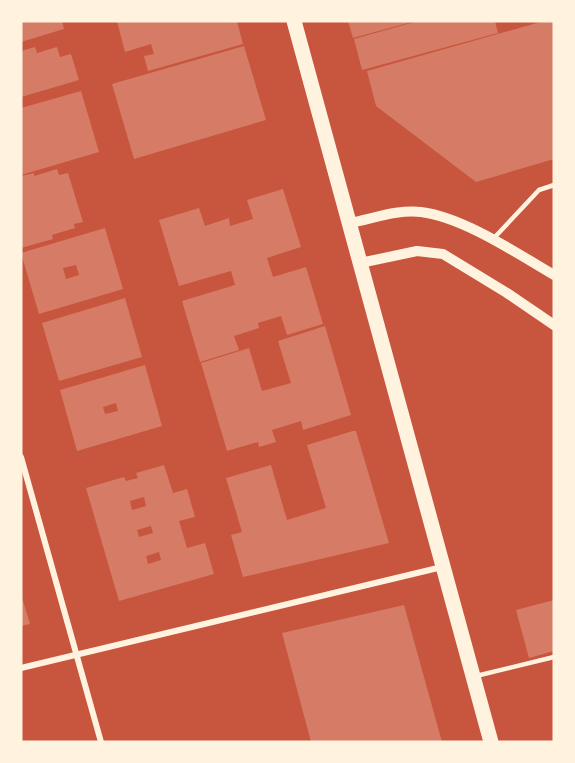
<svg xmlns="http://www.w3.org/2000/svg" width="575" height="763" viewBox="0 0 575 763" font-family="Raleway,sans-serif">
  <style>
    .building { fill: #d67c66; fill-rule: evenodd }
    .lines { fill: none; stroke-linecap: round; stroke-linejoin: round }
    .service { stroke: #fff3e0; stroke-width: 4.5 }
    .minor { stroke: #fff3e0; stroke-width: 6 }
    .tertiary { stroke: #fff3e0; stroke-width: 10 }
    .primary { stroke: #fff3e0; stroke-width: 15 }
  </style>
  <rect width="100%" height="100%" fill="#c8553d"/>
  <g class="building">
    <path d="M 21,21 L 62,21 L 64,29 L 21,42 Z"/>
    <path d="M 117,21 L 237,21 L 243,44 L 148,71 L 144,56 L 154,54 L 151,44 L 125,52 Z"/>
    <path d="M 348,21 L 412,21 L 412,22 L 353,38 Z"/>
    <path d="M 418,21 L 495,21 L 498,33 L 362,70 L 354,39 Z"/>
    <path d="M 544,21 L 554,21 L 554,159 L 476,182 L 376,106 L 367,71 Z"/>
    <path d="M 244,46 L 266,120 L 134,159 L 112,84 Z"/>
    <path d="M 35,47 L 37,53 L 57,47 L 60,57 L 71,54 L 79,80 L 21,97 L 21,51 Z"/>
    <path d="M 81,91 L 99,152 L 21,175 L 21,108 Z"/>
    <path d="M 57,169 L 59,175 L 68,173 L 83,222 L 74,224 L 75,228 L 52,235 L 53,239 L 21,248 L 21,176 L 34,173 L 34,176 Z"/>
    <path d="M 283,189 L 301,247 L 267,258 L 273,277 L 306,267 L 323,324 L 287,335 L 281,316 L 258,323 L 259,328 L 234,336 L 239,350 L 200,362 L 182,301 L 235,285 L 231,271 L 179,286 L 159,220 L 199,208 L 205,226 L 229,218 L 230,226 L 253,219 L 247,200 Z"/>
    <path d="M 105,228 L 123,289 L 39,314 L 21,253 ZM 76,265 L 79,275 L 66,279 L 63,268 Z"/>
    <path d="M 125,298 L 142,357 L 59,381 L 42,323 Z"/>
    <path d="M 325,326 L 351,415 L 303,430 L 301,421 L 272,430 L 276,442 L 259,447 L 258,442 L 227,451 L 201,363 L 249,348 L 262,391 L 291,383 L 278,341 Z"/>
    <path d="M 145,365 L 162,426 L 77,451 L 60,390 ZM 116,403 L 118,411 L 105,414 L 103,407 Z"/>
    <path d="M 353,431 L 356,431 L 389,543 L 243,577 L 231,535 L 242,532 L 226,478 L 271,465 L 287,520 L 326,508 L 307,445 Z"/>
    <path d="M 164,465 L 173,493 L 187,489 L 195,517 L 179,521 L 187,548 L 205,543 L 214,574 L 119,601 L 86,488 L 124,477 L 126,481 L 138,478 L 136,473 ZM 144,497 L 146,506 L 132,510 L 130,501 ZM 151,526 L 153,533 L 139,537 L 137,530 ZM 159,552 L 161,560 L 148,564 L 146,556 Z"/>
    <path d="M 21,594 L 30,624 L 21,626 Z"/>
    <path d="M 554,600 L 554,651 L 529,658 L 516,610 Z"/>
    <path d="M 404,605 L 442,742 L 311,742 L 282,633 Z"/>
  </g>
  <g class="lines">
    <g class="service">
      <path d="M 494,238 L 539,190 L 554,185"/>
      <path d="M 476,676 L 554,657"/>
    </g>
    <g class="minor">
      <path d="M 21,457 L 101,742"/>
      <path d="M 21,668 L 442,567"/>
    </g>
    <g class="tertiary">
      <path d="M 349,223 C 372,219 398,209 421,212 C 463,217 518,254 554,275"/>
      <path d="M 360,263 L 417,251 L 443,254 L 507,293 L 554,325"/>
    </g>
    <path class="primary" d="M 294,21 L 491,742"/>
  </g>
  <rect width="575" height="763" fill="none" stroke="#fff3e0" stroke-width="45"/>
</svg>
